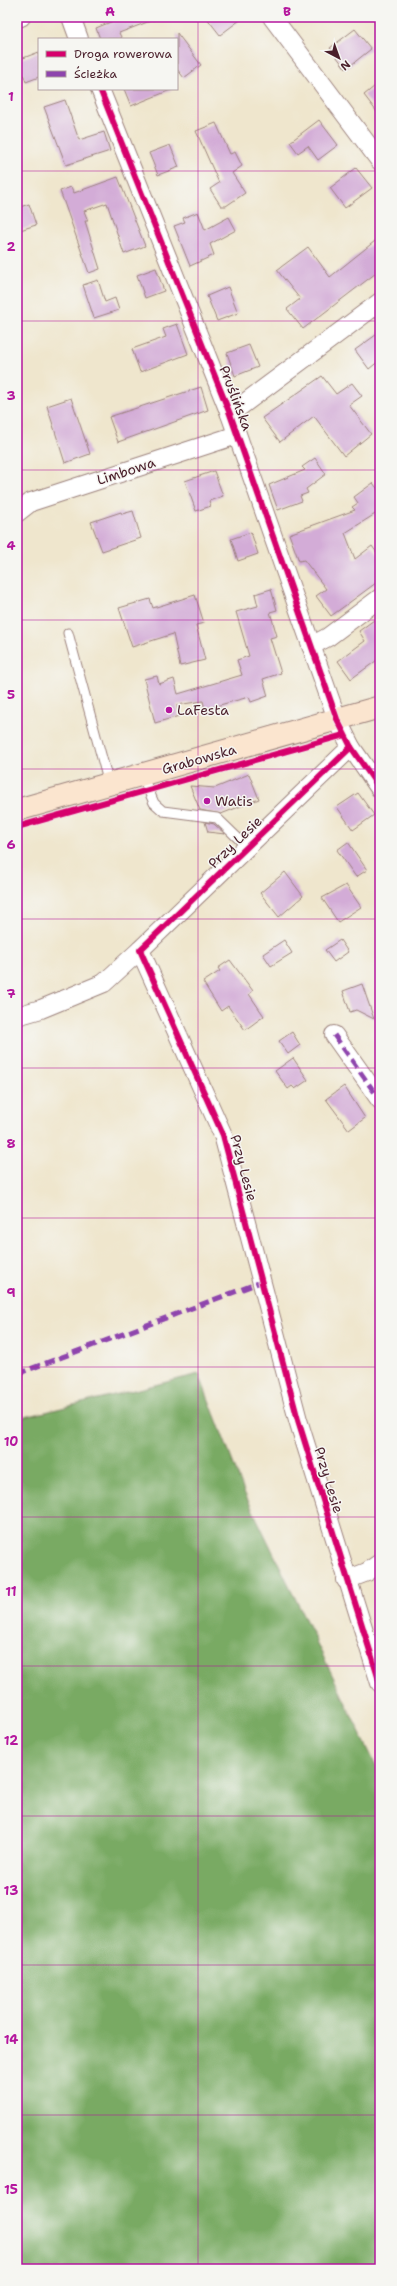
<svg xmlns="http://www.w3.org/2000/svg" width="397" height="2286" viewBox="0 0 397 2286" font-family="'Shantell Sans',sans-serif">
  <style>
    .forest { fill: #79aa64; stroke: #626448 }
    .building { fill: #d3acd7 }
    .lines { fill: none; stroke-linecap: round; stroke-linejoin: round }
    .lane-casing { stroke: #9c827c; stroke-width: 11 }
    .street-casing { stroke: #9c827c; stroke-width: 20 }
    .secondary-casing { stroke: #9c827c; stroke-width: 24 }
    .lane { stroke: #fff; stroke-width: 9 }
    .street { stroke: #fff; stroke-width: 18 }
    .secondary { stroke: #fbe5cf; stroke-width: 22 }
    .quiet { stroke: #8e44ad; stroke-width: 5; stroke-dasharray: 10 5; stroke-linecap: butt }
    .cycleway-casing { stroke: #f6f6f2; stroke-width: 8 }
    .cycleway { stroke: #d6006c; stroke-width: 6 }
    .grid { fill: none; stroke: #b5179e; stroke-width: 1; stroke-opacity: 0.55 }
    .poi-dot { fill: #b5179e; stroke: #f6f6f2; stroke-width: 1.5 }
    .labels { text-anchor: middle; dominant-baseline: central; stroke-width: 3; stroke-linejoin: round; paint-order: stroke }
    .street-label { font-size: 14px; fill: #4a1f2b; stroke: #f6f6f2 }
    .poi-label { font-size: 14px; fill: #4a1f2b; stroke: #f6f6f2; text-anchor: start }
    .neatline { fill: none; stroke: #b5179e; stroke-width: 1.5 }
    .grid-label { font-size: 13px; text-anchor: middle; font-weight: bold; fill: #b5179e }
  </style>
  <rect width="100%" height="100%" fill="#f6f6f2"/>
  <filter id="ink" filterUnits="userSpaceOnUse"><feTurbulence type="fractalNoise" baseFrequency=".025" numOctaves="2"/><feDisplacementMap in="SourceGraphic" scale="8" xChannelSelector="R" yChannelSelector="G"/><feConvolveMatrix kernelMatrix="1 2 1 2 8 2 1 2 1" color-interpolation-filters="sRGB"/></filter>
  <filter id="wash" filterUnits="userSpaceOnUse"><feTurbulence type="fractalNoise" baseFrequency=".012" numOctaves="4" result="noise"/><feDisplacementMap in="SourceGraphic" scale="16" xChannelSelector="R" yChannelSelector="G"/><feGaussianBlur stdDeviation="0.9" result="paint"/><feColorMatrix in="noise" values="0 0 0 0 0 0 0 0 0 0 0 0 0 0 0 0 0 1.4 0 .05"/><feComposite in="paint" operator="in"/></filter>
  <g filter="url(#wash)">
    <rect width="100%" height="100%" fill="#efe6cd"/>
    <path class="forest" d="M 199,1374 L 245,1494 L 380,1774 L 380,2269 L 17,2269 L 17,1419 Z"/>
    <g id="blocks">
      <g class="building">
        <path d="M 123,17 L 158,17 L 158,18 L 119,33 L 122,39 L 100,39 L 96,28 Z"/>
        <path d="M 206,17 L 244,17 L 220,35 Z"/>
        <path d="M 355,29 L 371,49 L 346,69 L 330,48 Z"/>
        <path d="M 177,33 L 201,65 L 184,78 L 177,69 Z"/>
        <path d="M 39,52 L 39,77 L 26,82 L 18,60 Z"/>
        <path d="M 380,82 L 380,116 L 364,95 Z"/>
        <path d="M 124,89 L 173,89 L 131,106 Z"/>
        <path d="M 65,100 L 79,140 L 104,132 L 110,151 L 66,165 L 44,107 Z"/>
        <path d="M 319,120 L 338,145 L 318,160 L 308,146 L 298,153 L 290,142 Z"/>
        <path d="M 216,123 L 230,154 L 235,152 L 242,166 L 232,173 L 245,193 L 226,206 L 221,206 L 210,189 L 219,183 L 196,131 Z"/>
        <path d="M 170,145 L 179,167 L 158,175 L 149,153 Z"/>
        <path d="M 356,168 L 372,188 L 345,208 L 330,188 Z"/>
        <path d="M 118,177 L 145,246 L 124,254 L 107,203 L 84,211 L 88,221 L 85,221 L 100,269 L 89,273 L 60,191 L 71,187 L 74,193 Z"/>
        <path d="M 29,204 L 36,225 L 17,231 L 17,208 Z"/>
        <path d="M 198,212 L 205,230 L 229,217 L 236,230 L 210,244 L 214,255 L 190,266 L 174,226 L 185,222 L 183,218 Z"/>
        <path d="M 380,237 L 380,270 L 303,329 L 287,309 L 300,299 L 277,270 L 308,247 L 330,277 Z"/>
        <path d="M 156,268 L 164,291 L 145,298 L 137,275 Z"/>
        <path d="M 98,280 L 105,302 L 115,298 L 119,310 L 94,318 L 83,285 Z"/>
        <path d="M 228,287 L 238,313 L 217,321 L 207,296 Z"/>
        <path d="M 177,324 L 188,354 L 140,372 L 132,349 L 166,337 L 163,329 Z"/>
        <path d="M 380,332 L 380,360 L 369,369 L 355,350 Z"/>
        <path d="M 249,345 L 258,367 L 235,376 L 227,353 Z"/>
        <path d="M 322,376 L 336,394 L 352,383 L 362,396 L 349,405 L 371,434 L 344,456 L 314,416 L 280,442 L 262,418 Z"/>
        <path d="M 201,387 L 208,410 L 118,442 L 109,417 Z"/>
        <path d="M 71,398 L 90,454 L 65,463 L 47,406 Z"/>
        <path d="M 315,458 L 326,474 L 306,489 L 308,493 L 300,496 L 302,501 L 278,510 L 269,485 L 305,470 L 302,467 Z"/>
        <path d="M 214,471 L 223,496 L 209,501 L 211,506 L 196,511 L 185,481 Z"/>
        <path d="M 373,483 L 380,492 L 380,511 L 345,533 L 355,559 L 372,546 L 380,557 L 380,580 L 331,616 L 316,596 L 326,589 L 304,560 L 299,561 L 289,534 L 355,510 L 352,507 L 358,503 L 354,497 Z"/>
        <path d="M 133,511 L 141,538 L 102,551 L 91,522 L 121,512 L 122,514 Z"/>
        <path d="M 251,532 L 258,554 L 238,561 L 231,539 Z"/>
        <path d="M 271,589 L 277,610 L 270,612 L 277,636 L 270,638 L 281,673 L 263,679 L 268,696 L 251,702 L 249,697 L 205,709 L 203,701 L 177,705 L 179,716 L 155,723 L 144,679 L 157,676 L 159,684 L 174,679 L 178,694 L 242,675 L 237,660 L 249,656 L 236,612 L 258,606 L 255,594 Z"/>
        <path d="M 195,595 L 204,623 L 196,625 L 205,660 L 180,666 L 173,634 L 132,647 L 119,608 L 150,599 L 153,608 Z"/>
        <path d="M 374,620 L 380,628 L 380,658 L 351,679 L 338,661 L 365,641 L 359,631 Z"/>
        <path d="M 249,774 L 259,799 L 221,814 L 200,810 L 190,786 L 215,788 Z"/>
        <path d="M 358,793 L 374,815 L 353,830 L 337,807 Z"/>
        <path d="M 205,822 L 214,824 L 225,834 L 208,832 Z"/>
        <path d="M 348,842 L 367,870 L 356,877 L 337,850 Z"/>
        <path d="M 285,872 L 303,896 L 279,917 L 260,893 Z"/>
        <path d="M 346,885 L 361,907 L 338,922 L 322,898 Z"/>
        <path d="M 284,940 L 292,953 L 271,966 L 263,954 Z"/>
        <path d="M 340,940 L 348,952 L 334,962 L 325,950 Z"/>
        <path d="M 230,960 L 253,991 L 249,994 L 264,1016 L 245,1030 L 228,1006 L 221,1011 L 203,982 L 220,971 L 218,968 Z"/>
        <path d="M 362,984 L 374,1019 L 356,1010 L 350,1012 L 343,991 Z"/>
        <path d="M 292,1032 L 300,1045 L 288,1054 L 279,1041 Z"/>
        <path d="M 293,1058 L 308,1080 L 295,1089 L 292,1086 L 288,1089 L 275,1071 Z"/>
        <path d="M 344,1086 L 365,1118 L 349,1130 L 326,1099 Z"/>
      </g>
    </g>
  </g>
  <g filter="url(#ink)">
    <use href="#blocks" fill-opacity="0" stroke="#9c827c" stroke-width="1"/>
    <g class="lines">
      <defs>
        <g id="lane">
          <path d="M 68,633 L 109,784"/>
          <path d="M 142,775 L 154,803 L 163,811 L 217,818 L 247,847"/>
        </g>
        <g id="street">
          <path d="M 71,17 L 79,39"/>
          <path d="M 272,17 L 380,161"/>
          <path d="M 17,18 L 21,17"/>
          <path d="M 100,89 L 230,414 L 337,719 L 351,747 L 380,789"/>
          <path d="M 230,414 L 380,302"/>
          <path d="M 17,513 L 31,502 L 237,435"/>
          <path d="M 311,646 L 328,637 L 380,598"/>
          <path d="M 351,747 L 140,950 L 223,1135 L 298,1420 L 380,1683"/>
          <path d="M 17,1016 L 41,1009 L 104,983 L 140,950"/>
          <path d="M 334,1035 L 380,1100"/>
          <path d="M 346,1580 L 367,1572 L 380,1563"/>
        </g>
        <path id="secondary" d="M 17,810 L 380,707"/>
      </defs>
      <use href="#lane" class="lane-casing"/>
      <use href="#street" class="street-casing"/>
      <use href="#secondary" class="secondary-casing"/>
      <use href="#lane" class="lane"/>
      <use href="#street" class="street"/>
      <use href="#secondary" class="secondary"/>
      <g class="quiet">
        <path d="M 334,1035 L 380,1100"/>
        <path d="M 17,1374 L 261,1282"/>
      </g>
      <defs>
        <g id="cycleway">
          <path d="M 100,89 L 230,414 L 337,719 L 351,747 L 380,789"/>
          <path d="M 351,747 L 140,950 L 223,1135 L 298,1420 L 380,1683"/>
          <path d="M 17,827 L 344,735"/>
        </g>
      </defs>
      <use href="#cycleway" class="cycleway-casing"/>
      <use href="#cycleway" class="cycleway"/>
    </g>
  </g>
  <path class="grid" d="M 198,17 L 198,2269M 17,171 L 380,171M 17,321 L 380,321M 17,470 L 380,470M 17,620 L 380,620M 17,769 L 380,769M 17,919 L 380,919M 17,1068 L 380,1068M 17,1218 L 380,1218M 17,1367 L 380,1367M 17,1517 L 380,1517M 17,1666 L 380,1666M 17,1816 L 380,1816M 17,1965 L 380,1965M 17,2115 L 380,2115"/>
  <g class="poi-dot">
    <circle cx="169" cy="710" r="4"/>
    <circle cx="207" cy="801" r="4"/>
  </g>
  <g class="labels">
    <g class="street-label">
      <text transform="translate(236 398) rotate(69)">Pruślińska</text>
      <text transform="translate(126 471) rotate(-18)">Limbowa</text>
      <text transform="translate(199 759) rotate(-16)">Grabowska</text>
      <text transform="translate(235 842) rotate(-44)">Przy Lesie</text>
      <text transform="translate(244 1168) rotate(75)">Przy Lesie</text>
      <text transform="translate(329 1480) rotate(73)">Przy Lesie</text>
    </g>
    <g class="poi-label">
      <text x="177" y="710">LaFesta</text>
      <text x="215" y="801">Watis</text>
    </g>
  </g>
  <rect width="397" height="2286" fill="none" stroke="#f6f6f2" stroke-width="44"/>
  <rect x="38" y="38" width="140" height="52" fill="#f6f6f2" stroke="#b1a0a2"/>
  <rect x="46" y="51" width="20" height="6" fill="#d6006c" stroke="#b1a0a2"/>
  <text x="74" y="58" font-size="12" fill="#4a1f2b">Droga rowerowa</text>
  <rect x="46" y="71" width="20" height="6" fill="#8e44ad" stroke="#b1a0a2"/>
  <text x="74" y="78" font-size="12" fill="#4a1f2b">Ścieżka</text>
  <g transform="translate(339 58) rotate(139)" stroke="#f6f6f2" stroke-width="3" paint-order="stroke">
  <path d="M0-3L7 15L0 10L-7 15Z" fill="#4a1f2b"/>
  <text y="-6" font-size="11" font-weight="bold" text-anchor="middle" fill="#4a1f2b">N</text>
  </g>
  <rect x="22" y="22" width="353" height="2242" class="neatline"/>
  <g class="grid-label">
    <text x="110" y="16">A</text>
    <text x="287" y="16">B</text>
    <text x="11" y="101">1</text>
    <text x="11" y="251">2</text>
    <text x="11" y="400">3</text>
    <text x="11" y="550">4</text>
    <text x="11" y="699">5</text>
    <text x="11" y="849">6</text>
    <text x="11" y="998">7</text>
    <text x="11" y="1148">8</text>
    <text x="11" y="1297">9</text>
    <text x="11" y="1446">10</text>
    <text x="11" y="1596">11</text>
    <text x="11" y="1745">12</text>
    <text x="11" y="1895">13</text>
    <text x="11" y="2044">14</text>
    <text x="11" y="2194">15</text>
  </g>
</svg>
